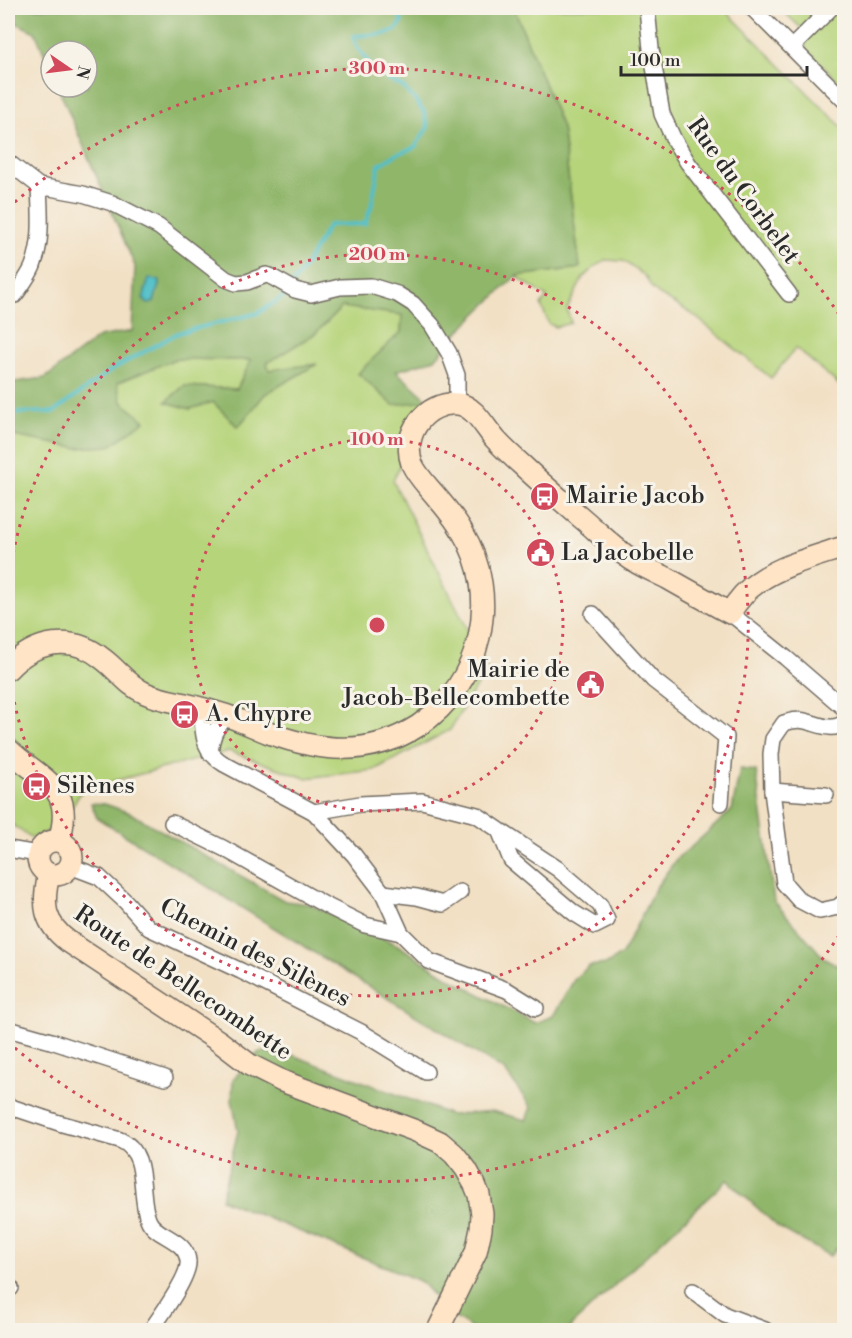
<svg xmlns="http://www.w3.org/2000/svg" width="852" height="1338" viewBox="0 0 852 1338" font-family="'Libre Bodoni',serif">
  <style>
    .green { fill: #b6d47a; stroke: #708052; stroke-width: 1.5 }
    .forest { fill: #90b66a; stroke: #5e704a; stroke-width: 1.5 }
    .water { fill: #51bfc8; stroke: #3e757a; stroke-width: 1.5 }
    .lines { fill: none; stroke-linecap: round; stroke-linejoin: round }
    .stream { stroke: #51bfc8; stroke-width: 4 }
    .street-casing { stroke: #716a61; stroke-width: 18 }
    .secondary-casing { stroke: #716a61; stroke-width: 24 }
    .street { stroke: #fff; stroke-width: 15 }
    .secondary { stroke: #ffe4c6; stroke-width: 21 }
    .ring { fill: none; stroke: #d1495b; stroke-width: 3; stroke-dasharray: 3 6 }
    .labels { text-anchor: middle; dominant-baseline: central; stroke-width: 6; stroke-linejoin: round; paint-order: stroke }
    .street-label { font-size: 24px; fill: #2b2b2b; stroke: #f7f3e8 }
    .poi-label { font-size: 24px; fill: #2b2b2b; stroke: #f7f3e8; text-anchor: start }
    .centre { fill: #d1495b; stroke: #f7f3e8; stroke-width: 3 }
    .ring-label { font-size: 18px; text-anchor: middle; font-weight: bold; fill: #d1495b; stroke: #f7f3e8; stroke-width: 6; stroke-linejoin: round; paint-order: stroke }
  </style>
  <rect width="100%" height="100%" fill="#f7f3e8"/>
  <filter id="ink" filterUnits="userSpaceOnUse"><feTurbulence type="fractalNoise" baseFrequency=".0167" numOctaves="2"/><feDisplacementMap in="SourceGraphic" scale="12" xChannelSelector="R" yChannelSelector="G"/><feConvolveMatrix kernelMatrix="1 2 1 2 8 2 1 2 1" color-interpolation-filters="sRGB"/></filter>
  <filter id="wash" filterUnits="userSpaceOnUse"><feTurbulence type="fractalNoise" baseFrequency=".008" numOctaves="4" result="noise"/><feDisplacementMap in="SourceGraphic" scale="24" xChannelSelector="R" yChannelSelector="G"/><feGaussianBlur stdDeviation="1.35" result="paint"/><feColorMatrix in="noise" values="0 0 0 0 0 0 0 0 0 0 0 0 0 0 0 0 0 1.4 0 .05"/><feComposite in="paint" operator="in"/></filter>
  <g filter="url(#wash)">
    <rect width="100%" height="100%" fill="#f2e0c4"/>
    <g class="green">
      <path d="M 514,8 L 723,8 L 844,129 L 844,389 L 796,348 L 771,378 L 691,313 L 658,294 L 651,287 L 645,276 L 623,261 L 605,260 L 596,266 L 583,278 L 567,309 L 571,323 L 556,327 L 549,324 L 541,305 L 547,297 L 516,276 L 580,268 L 562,128 Z"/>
      <path d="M 780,8 L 844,8 L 844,87 L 806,49 L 802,29 Z"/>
      <path d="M 342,307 L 402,314 L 401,332 L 358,374 L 429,401 L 393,481 L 487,668 L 450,730 L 374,770 L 305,778 L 229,751 L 83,789 L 59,827 L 32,838 L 8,822 L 8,435 L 77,448 L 122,402 L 116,383 L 175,359 L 252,360 L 237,389 L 184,386 L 166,402 L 190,409 L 213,402 L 238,427 L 265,394 L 315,365 L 269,370 L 267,363 L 316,333 Z"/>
    </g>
    <g class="forest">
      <path d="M 8,8 L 514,8 L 562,128 L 580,268 L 516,276 L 460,330 L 435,359 L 396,371 L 429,401 L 393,405 L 358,373 L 401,332 L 402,315 L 342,307 L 316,333 L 267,363 L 269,370 L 317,364 L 265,394 L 238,427 L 213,402 L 190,409 L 166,402 L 184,386 L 237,389 L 251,360 L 175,359 L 117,383 L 122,402 L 145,421 L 110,446 L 77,448 L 8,435 L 8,383 L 45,378 L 99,337 L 132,331 L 135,266 L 58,87 L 87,87 L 87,51 L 51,51 L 51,70 L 35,32 L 8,19 Z"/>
      <path d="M 740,769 L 756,771 L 774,901 L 823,957 L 844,969 L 844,1240 L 830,1256 L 778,1227 L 727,1180 L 571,1326 L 570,1330 L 474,1330 L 450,1314 L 420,1281 L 221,1199 L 238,1131 L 232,1100 L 233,1079 L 259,1052 L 287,1053 L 451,1115 L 492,1111 L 526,1120 L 531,1107 L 505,1071 L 97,818 L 91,803 L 105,804 L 130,813 L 285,901 L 309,904 L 396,944 L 451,979 L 535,1023 L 553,1016 L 574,980 L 589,966 L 607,964 L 622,954 L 655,889 L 677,858 L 690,848 L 732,810 Z"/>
    </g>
    <path class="water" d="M 149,278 L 160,281 L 154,302 L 149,304 L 146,303 L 145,300 L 143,299 Z"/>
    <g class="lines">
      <g class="stream">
        <path d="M 292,284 L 302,271 L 329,225 L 365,224 L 371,207 L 379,165 L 397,154 L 415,147 L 428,127 L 424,112 L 415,100 L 403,87 L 390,81 L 371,66 L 357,47 L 353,36 L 384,34 L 396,30 L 402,22 L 397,8"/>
        <path d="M 8,413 L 54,412 L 113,369 L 178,333 L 258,313 L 286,295 L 288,291"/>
      </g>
    </g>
  </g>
  <g filter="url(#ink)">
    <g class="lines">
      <defs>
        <g id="street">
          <path d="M 647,8 L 651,49 L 662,114 L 674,140 L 688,163 L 789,294"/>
          <path d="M 752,8 L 844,100"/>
          <path d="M 792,47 L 831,8"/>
          <path d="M 8,162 L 39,186 L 83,194 L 112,203 L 159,227 L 226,279 L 236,283 L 247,282 L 266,275 L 270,276 L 295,290 L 311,294 L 340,287 L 371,286 L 397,294 L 413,304 L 432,325 L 449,353 L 457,375 L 457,404"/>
          <path d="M 15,295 C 21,286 29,276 33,266 C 43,240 40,213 39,186"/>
          <path d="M 730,613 L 786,658 L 844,708"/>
          <path d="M 593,614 L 653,680 L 726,737 L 721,803"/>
          <path d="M 201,707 C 204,732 200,749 224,764 L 314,812 L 354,855 L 383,893 L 401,933 L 429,961 L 507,990 L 536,1008"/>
          <path d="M 844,723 C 831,732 819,724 805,721 C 797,719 791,721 784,723 L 773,739 L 771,754 L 772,791 L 784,883 L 799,900 L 820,911 L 838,907 L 844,902"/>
          <path d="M 210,753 C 212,735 215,728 228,716"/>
          <path d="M 772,791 L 826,795"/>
          <path d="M 314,812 L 360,804 L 422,801 L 477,815 L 499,830 L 511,860 L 574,913 L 595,926 L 607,920 L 600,905 L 558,869 L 499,830"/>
          <path d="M 172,823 L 223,848 L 325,905 L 365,925 L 401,933"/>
          <path d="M 8,849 L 38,854"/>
          <path d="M 70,866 L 99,877 L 126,902 L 149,928 L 241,971 L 361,1032 L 426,1072"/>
          <path d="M 383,893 L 417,897 L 443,904 L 460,892"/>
          <path d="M 8,1029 L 51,1041 L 165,1078"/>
          <path d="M 8,1106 L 59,1123 L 120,1140 C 150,1153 138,1194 148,1219 C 154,1237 186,1238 188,1261 C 190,1276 160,1317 151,1330"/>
          <path d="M 8,1287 L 11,1288"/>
          <path d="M 693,1291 L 725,1315 L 765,1330"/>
        </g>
        <g id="secondary">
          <path d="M 8,669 C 34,641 72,633 103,659 C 118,670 127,685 145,693 C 158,699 171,701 185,704 C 198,707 212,711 225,715 C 240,720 254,727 269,733 C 321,752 369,757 418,726 C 482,684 502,596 462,531 C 453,515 441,502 429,488 C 423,481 416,473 412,464 C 401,434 426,401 458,404 C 475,406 485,428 496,440 C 504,449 513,457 522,465 C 542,484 563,502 584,520 C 598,532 611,545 625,555 C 638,565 653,571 667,578 C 688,590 709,602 730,613 C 737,601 746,590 758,582 C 782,565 817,556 844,547"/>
          <path d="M 8,749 C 41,781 76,785 59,841"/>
          <circle cx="55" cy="858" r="17"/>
          <path d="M 49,874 C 42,904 43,923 69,942 L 220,1042 L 250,1065 L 282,1081 L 416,1131 L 440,1142 L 454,1154 L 466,1169 L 475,1185 L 479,1195 L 482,1214 L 481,1229 L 476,1252 L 438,1330"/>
        </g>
      </defs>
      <use href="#street" class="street-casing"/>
      <use href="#secondary" class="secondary-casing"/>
      <use href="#street" class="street"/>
      <use href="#secondary" class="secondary"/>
    </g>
  </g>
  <g class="ring">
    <circle cx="377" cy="625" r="186"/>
    <path d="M8 589A371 371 0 1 1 8 661"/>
    <path d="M844 928A557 557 0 0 1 8 1042M8 208A557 557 0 0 1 844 322"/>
  </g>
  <defs>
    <symbol id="bus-disc" viewBox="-11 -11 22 22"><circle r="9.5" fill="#d1495b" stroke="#f7f3e8"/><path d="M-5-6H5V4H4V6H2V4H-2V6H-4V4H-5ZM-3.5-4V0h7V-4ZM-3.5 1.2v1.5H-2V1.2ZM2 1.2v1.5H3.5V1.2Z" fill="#fff"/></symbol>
    <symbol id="civic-disc" viewBox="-11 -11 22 22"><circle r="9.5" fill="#d1495b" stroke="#f7f3e8"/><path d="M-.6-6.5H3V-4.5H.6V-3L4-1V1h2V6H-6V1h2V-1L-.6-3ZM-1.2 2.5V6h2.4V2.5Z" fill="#fff"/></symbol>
  </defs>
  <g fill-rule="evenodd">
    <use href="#bus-disc" x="528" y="480" width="33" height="33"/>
    <use href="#civic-disc" x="524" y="536" width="33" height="33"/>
    <use href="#civic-disc" x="574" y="668" width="33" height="33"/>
    <use href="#bus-disc" x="168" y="698" width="33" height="33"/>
    <use href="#bus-disc" x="20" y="770" width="33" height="33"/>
  </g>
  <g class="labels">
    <g class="street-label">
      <text transform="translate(743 191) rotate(54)">Rue du Corbelet</text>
      <text transform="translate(255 953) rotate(27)">Chemin des Silènes</text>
      <text transform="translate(183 983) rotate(34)">Route de Bellecombette</text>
    </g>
    <g class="poi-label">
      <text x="566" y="496">Mairie Jacob</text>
      <text x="561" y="553">La Jacobelle</text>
      <text x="570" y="670" text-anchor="end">Mairie de<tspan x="570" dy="28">Jacob-Bellecombette</tspan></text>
      <text x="206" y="714">A. Chypre</text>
      <text x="57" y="786">Silènes</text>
    </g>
  </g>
  <circle cx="377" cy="625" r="9" class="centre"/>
  <g class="ring-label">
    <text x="377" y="74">300 m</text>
    <text x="377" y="260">200 m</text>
    <text x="377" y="445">100 m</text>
  </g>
  <rect width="852" height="1338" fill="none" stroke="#f7f3e8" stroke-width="30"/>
  <g transform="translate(69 69) rotate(104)"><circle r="28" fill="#f7f3e8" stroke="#a5a39c" stroke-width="1.5"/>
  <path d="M0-4.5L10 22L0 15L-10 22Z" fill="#d1495b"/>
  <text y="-9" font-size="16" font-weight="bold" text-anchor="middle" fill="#2b2b2b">N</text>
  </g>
  <path d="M621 66v9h186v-9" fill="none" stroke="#2b2b2b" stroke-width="3"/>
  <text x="630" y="66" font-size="18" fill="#2b2b2b" stroke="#f7f3e8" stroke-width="4.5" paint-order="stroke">100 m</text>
</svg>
